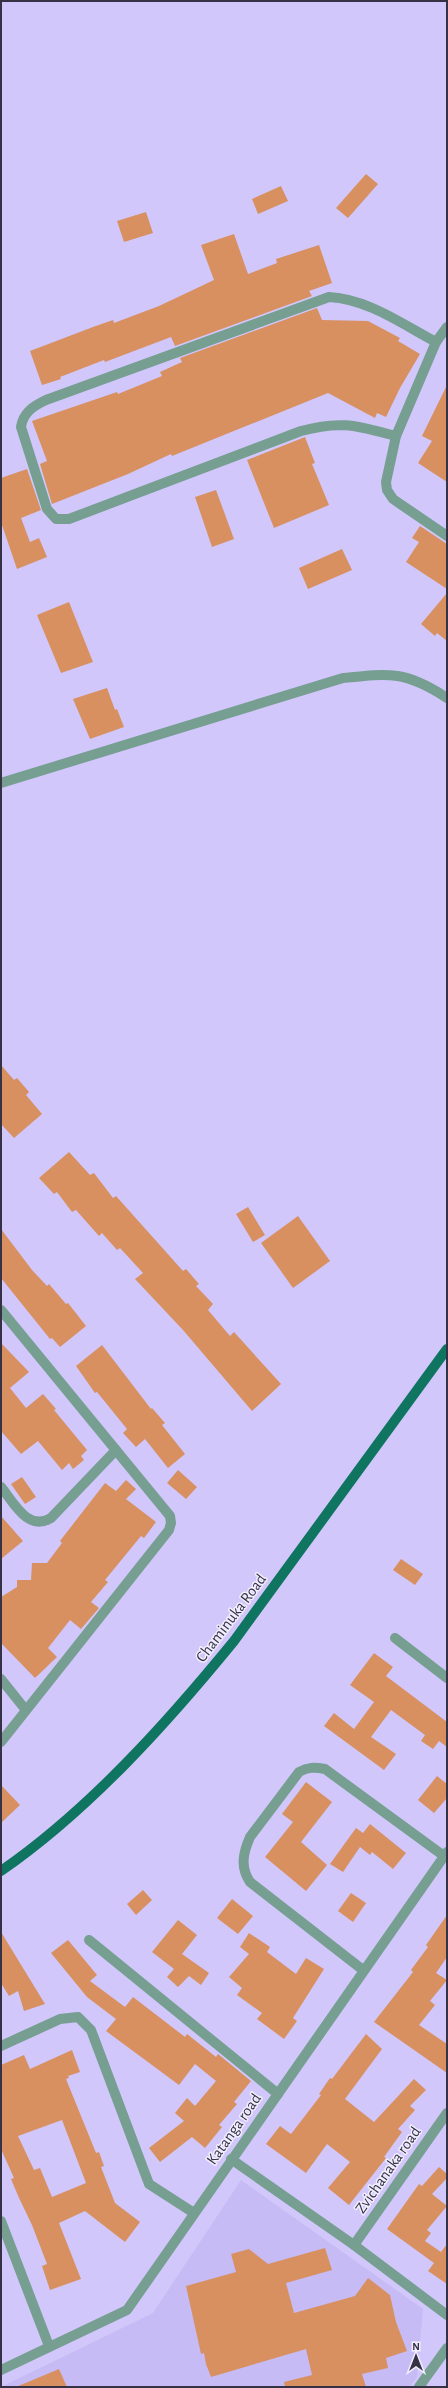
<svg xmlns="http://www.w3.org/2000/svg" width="448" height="2388" viewBox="0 0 448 2388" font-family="'Alegreya Sans',sans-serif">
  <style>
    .built { fill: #c7bbf5 }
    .building { fill: #d89060; fill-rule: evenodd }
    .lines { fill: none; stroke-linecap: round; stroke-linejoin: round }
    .street { stroke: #769f92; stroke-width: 10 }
    .primary { stroke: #0f7560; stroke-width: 10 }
    .labels { text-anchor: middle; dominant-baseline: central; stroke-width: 3; stroke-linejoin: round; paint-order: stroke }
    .street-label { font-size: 16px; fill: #363246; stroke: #f1eefe }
  </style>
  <rect width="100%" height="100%" fill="#d1c7fb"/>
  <path class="built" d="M 241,2180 L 423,2309 L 417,2377 L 409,2387 L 1,2387 L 153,2313 Z"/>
  <g class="building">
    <path d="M 366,174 L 378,184 L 348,218 L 336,208 Z"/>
    <path d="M 281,186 L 288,201 L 258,214 L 252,199 Z"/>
    <path d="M 146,212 L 153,233 L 124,242 L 117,221 Z"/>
    <path d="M 234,234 L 248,274 L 277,263 L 276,259 L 319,245 L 332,283 L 309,291 L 312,296 L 175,346 L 171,337 L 105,362 L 104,360 L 60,377 L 61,379 L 42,385 L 30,351 L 93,327 L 113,320 L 114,323 L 159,306 L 214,280 L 201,245 Z"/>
    <path d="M 317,308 L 322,320 L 368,321 L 400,338 L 398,341 L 420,354 L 400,388 L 386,417 L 377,413 L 375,418 L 328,393 L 172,456 L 171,454 L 128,474 L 52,504 L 40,464 L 47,461 L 32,421 L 117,392 L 118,394 L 162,376 L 160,372 L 182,362 L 180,358 Z"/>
    <path d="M 447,385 L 447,482 L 418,463 L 432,441 L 422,436 Z"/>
    <path d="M 305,437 L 315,463 L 312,464 L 329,505 L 274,528 L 247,460 Z"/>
    <path d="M 27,469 L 41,510 L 21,518 L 30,542 L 39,538 L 47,557 L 17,569 L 1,522 L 1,478 Z"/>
    <path d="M 216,490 L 234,539 L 212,547 L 195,497 Z"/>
    <path d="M 420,526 L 447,544 L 447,589 L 406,562 L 419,542 L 412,538 Z"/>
    <path d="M 342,549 L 352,570 L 308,589 L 299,568 Z"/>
    <path d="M 447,593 L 447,641 L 437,633 L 435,636 L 421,624 Z"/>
    <path d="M 69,602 L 93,662 L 61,673 L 37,615 Z"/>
    <path d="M 107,688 L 115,710 L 117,709 L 124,727 L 90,739 L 73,699 Z"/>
    <path d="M 1,1065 L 14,1080 L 17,1078 L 29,1092 L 26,1095 L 42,1114 L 14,1138 L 1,1124 Z"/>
    <path d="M 69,1152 L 90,1175 L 94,1173 L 113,1198 L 116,1196 L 183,1271 L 186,1269 L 199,1284 L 196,1286 L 213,1304 L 208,1310 L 230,1336 L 234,1332 L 281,1384 L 252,1411 L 183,1330 L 135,1279 L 143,1273 L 120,1248 L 117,1250 L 102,1233 L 99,1236 L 76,1210 L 72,1212 L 57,1192 L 54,1194 L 39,1178 Z"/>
    <path d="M 248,1207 L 265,1235 L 253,1242 L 236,1214 Z"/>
    <path d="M 298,1216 L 330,1261 L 293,1288 L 261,1243 Z"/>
    <path d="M 1,1229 L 32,1270 L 47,1286 L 49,1284 L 66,1304 L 68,1303 L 86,1326 L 60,1347 L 52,1338 L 50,1339 L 1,1278 Z"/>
    <path d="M 1,1343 L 29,1372 L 10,1388 L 26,1408 L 43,1394 L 56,1409 L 54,1410 L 87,1450 L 81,1456 L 84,1460 L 73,1469 L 69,1463 L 62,1470 L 38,1441 L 21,1454 L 1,1431 Z"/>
    <path d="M 102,1345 L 151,1409 L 152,1408 L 165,1423 L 162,1425 L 185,1454 L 168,1468 L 145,1439 L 136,1447 L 123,1433 L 127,1429 L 97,1392 L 95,1393 L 76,1366 Z"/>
    <path d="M 178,1470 L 197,1487 L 186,1499 L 167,1483 Z"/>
    <path d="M 22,1477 L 36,1497 L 25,1504 L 11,1484 Z"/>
    <path d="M 126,1480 L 136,1489 L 126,1499 L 156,1522 L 144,1538 L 141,1536 L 105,1580 L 108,1582 L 91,1602 L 99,1608 L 81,1629 L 70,1620 L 48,1648 L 57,1657 L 35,1678 L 1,1643 L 1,1597 L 17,1587 L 17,1580 L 31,1580 L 32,1563 L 47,1563 L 62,1543 L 60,1541 L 105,1483 L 116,1491 Z"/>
    <path d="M 1,1516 L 23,1541 L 1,1559 Z"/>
    <path d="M 401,1559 L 423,1574 L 415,1585 L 393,1570 Z"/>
    <path d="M 374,1653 L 393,1667 L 386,1676 L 447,1722 L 447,1747 L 439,1741 L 433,1749 L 421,1741 L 425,1735 L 391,1710 L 371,1737 L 396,1754 L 384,1770 L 324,1726 L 334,1713 L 354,1729 L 374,1702 L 350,1685 Z"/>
    <path d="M 437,1776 L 447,1784 L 447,1798 L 434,1813 L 418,1800 Z"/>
    <path d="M 306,1782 L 332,1802 L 301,1842 L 327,1865 L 306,1891 L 265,1857 L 293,1822 L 282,1814 Z"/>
    <path d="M 1,1785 L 20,1805 L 1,1823 Z"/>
    <path d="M 370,1824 L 406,1853 L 393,1869 L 372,1852 L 370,1855 L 360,1847 L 343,1872 L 330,1864 L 356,1828 L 363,1833 Z"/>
    <path d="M 143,1890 L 152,1900 L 136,1915 L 127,1904 Z"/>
    <path d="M 351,1893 L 366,1903 L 353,1922 L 338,1911 Z"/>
    <path d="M 232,1899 L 253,1916 L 238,1934 L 217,1918 Z"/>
    <path d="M 447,1915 L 447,1957 L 436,1973 L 447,1980 L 430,2001 L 435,2005 L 419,2025 L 447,2044 L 447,2073 L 374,2022 L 413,1972 L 411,1970 L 428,1947 L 426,1945 Z"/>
    <path d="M 178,1920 L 197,1935 L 182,1954 L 209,1973 L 201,1985 L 189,1976 L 178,1987 L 167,1977 L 174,1969 L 152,1952 Z"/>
    <path d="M 1,1932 L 45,2004 L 24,2011 L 18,1991 L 9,1996 L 1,1983 Z"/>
    <path d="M 249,1933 L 270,1947 L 267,1952 L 296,1974 L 306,1958 L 324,1969 L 293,2018 L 297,2021 L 284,2039 L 257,2019 L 262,2013 L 237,1995 L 242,1988 L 229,1977 L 249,1954 L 240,1947 Z"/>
    <path d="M 68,1940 L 97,1975 L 90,1981 L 125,2007 L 133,1997 L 185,2037 L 187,2034 L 216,2057 L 218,2054 L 251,2081 L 234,2102 L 237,2104 L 219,2125 L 222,2127 L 205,2148 L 192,2137 L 160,2162 L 149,2148 L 184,2121 L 175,2113 L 187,2098 L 195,2106 L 216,2081 L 195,2064 L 179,2085 L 106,2031 L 116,2019 L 87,1997 L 51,1953 Z"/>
    <path d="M 366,2034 L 382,2049 L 345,2099 L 374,2122 L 414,2079 L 426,2090 L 410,2106 L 415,2110 L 398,2129 L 402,2132 L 384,2157 L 386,2158 L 349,2205 L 328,2188 L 350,2162 L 327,2144 L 306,2173 L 266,2144 L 280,2126 L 291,2134 L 321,2095 L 319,2094 L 330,2078 L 332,2079 Z"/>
    <path d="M 72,2050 L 80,2072 L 68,2076 L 69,2078 L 66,2079 L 96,2153 L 99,2152 L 104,2166 L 101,2167 L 115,2203 L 140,2222 L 125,2242 L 85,2211 L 59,2223 L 81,2279 L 50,2290 L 42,2266 L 47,2264 L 32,2225 L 19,2198 L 11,2179 L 14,2178 L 1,2149 L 1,2065 L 24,2055 L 30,2069 ZM 62,2120 L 86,2183 L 52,2197 L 40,2168 L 34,2170 L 18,2136 Z"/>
    <path d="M 439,2167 L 447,2174 L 447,2178 L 432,2194 L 447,2206 L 427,2230 L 431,2233 L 425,2241 L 441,2252 L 447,2244 L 447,2284 L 428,2271 L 434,2263 L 387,2229 L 419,2184 L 422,2186 Z"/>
    <path d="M 325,2248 L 332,2270 L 286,2283 L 294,2313 L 355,2296 L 368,2278 L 390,2295 L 396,2322 L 407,2351 L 386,2358 L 388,2368 L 362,2374 L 366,2387 L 285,2387 L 284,2382 L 312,2375 L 306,2349 L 211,2377 L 206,2364 L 204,2353 L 201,2354 L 186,2286 L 236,2272 L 231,2254 L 249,2249 L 268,2264 Z"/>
    <path d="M 59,2369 L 67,2387 L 16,2387 Z"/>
  </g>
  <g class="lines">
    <g class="street">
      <path d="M 447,327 L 436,342 L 396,436 L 386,482 L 387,490 L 393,499 L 447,536"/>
      <path d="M 396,436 C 357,426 341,420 301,431 L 69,519 L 56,519 L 47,509 L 21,427 C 23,413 33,406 46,400 L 329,297 C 368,299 402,324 436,342"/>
      <path d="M 1,783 L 343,678 C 390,673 406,671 447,698"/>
      <path d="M 1,1310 L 170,1516 L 171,1523 L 169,1530 L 1,1742"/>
      <path d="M 1,1487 C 14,1503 28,1532 51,1518 L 116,1450"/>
      <path d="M 395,1638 L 447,1678"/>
      <path d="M 1,1679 L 25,1709"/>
      <path d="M 89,1940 L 278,2094"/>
      <path d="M 363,1970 L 250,1882 C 240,1867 243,1853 250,1837 L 299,1772 C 308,1767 314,1767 325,1769 L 444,1856"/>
      <path d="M 1,2046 L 60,2019 L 78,2017 L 91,2030 L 149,2184 L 194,2213"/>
      <path d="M 231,2159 L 354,2245 L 447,2315"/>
      <path d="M 1,2221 L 49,2346"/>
      <path d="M 354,2245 L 447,2113"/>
      <path d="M 1,2370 L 127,2310 L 447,1852"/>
      <path d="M 419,2387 L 447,2348"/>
    </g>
    <path class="primary" d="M 1,1871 C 89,1810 167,1723 234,1641 L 447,1349"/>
  </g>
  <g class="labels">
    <g class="street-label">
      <text transform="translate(231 1618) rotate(-53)">Chaminuka Road</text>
      <text transform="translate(234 2129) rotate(-55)">Katanga road</text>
      <text transform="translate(388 2170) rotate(-55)">Zvichanaka road</text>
    </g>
  </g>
  <rect width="448" height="2388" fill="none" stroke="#363246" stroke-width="4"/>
  <g transform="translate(416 2356)" stroke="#f1eefe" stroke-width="3" paint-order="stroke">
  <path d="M0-3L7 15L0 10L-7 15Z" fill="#363246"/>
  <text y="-6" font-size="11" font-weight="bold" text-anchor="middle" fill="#363246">N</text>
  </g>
</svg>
